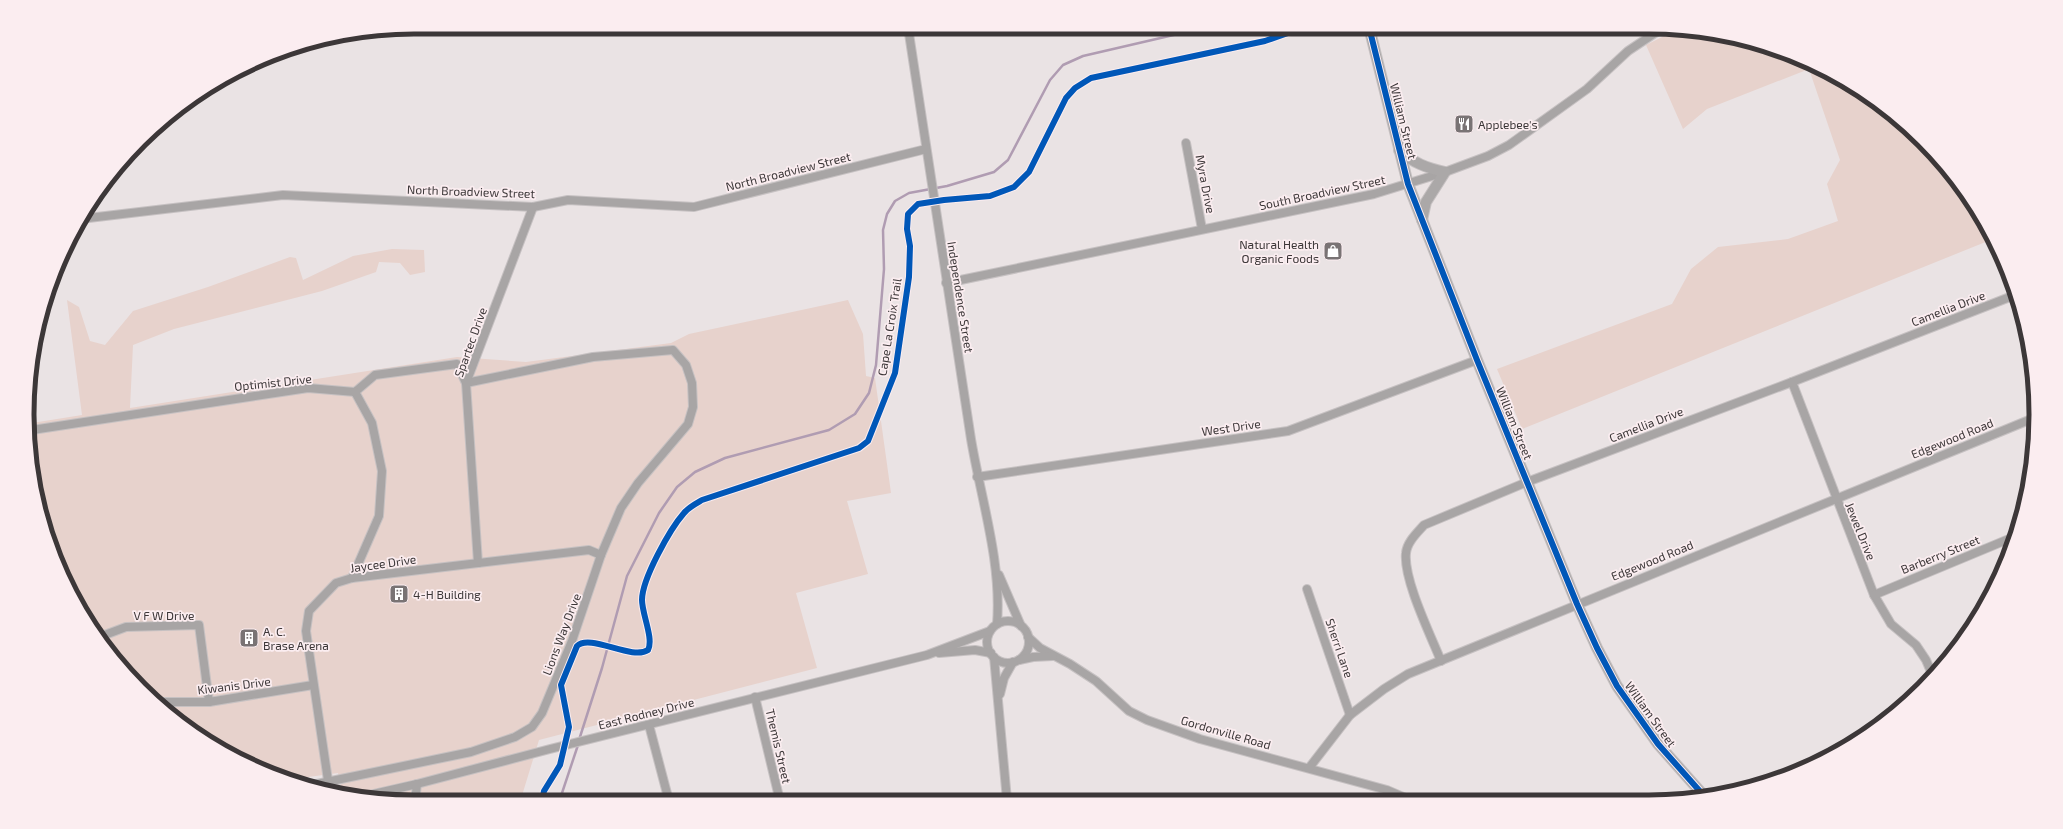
<svg xmlns="http://www.w3.org/2000/svg" width="2063" height="829" viewBox="0 0 2063 829" font-family="'Exo 2',sans-serif">
  <style>
    .green { fill: #e7d2cc }
    .lines { fill: none; stroke-linecap: round; stroke-linejoin: round }
    .stream { stroke: #b09cb2; stroke-width: 2.5 }
    .minor-casing { stroke: #c6c1c2; stroke-width: 10 }
    .major-casing { stroke: #c6c1c2; stroke-width: 12 }
    .minor { stroke: #a8a5a5; stroke-width: 8 }
    .major { stroke: #aba8a8; stroke-width: 10 }
    .cycleway-casing { stroke: #fbedf0; stroke-width: 8 }
    .cycleway { stroke: #0057b8; stroke-width: 6 }
    .labels { text-anchor: middle; dominant-baseline: central; stroke-width: 3.5; stroke-linejoin: round; paint-order: stroke }
    .street-label { font-size: 12px; fill: #3c3738; stroke: #fbedf0 }
    .poi-label { font-size: 12px; fill: #3c3738; stroke: #fbedf0; text-anchor: start }
    .rim { fill: none; stroke: #3c3738; stroke-width: 5 }
  </style>
  <rect width="100%" height="100%" fill="#eae3e4"/>
  <g class="green">
    <path d="M 1674,31 L 1773,47 L 1842,79 L 1904,123 L 1956,178 L 1993,239 L 1522,429 L 1497,369 L 1672,304 L 1691,269 L 1718,247 L 1788,239 L 1838,221 L 1827,184 L 1840,160 L 1809,69 L 1707,109 L 1683,129 L 1646,45 Z"/>
    <path d="M 392,249 L 424,250 L 425,272 L 410,275 L 400,263 L 379,262 L 376,272 L 322,291 L 174,329 L 133,345 L 130,408 L 457,357 L 526,362 L 671,343 L 689,334 L 848,300 L 863,334 L 866,376 L 875,378 L 891,493 L 847,501 L 868,574 L 796,593 L 817,668 L 539,740 L 520,802 L 415,802 L 342,790 L 338,773 L 286,780 L 243,762 L 178,722 L 123,670 L 79,608 L 48,539 L 34,490 L 32,423 L 82,415 L 67,300 L 79,307 L 90,341 L 105,345 L 133,311 L 208,287 L 290,257 L 296,258 L 303,280 L 353,256 Z"/>
  </g>
  <g class="lines">
    <g class="stream">
      <path d="M 579,740 L 602,668 L 627,576 L 659,513 L 677,487 L 695,472 L 725,458 L 829,430 L 855,414 L 869,393 L 876,365 L 884,269 L 883,230 L 887,214 L 895,201 L 909,193 L 947,186 L 994,172 L 1008,160 L 1050,80 L 1063,65 L 1083,56 L 1208,27"/>
      <path d="M 559,802 L 578,745"/>
    </g>
    <defs>
      <g id="minor">
        <path d="M 908,27 C 929,164 949,301 971,439 C 981,499 1002,563 997,624"/>
        <path d="M 1186,143 L 1202,229"/>
        <path d="M 80,219 L 283,195 L 533,207 L 568,200 L 694,207 L 926,149"/>
        <path d="M 946,283 L 1374,194 L 1445,172 L 1488,156 L 1509,145 L 1587,89 L 1628,51 L 1661,29"/>
        <path d="M 1792,382 L 1874,595 L 1891,624 L 1916,645 L 1926,660 L 1932,674"/>
        <path d="M 32,430 L 308,388 L 355,392 L 375,375 L 457,364 L 466,383 L 593,357 L 673,350 L 686,365 L 692,383 L 693,407 L 688,424 L 638,483 L 621,508 L 601,555 L 572,641 L 542,713 L 532,727 L 515,737 L 471,752 L 312,785"/>
        <path d="M 977,477 L 1288,431 L 1477,360"/>
        <path d="M 478,563 L 466,383 L 533,207"/>
        <path d="M 999,575 L 1021,626"/>
        <path d="M 352,578 L 379,516 L 382,471 L 372,423 L 355,392"/>
        <path d="M 1307,589 L 1350,715"/>
        <path d="M 1874,595 L 2016,536"/>
        <circle cx="1008" cy="642" r="21"/>
        <path d="M 102,636 L 126,627 L 199,625 L 209,702"/>
        <path d="M 1028,637 L 1040,648 L 1070,664 L 1096,681 L 1129,711 L 1147,720 L 1200,739 L 1387,790 L 1408,799"/>
        <path d="M 939,653 L 975,650 L 991,653"/>
        <path d="M 994,657 L 1007,800"/>
        <path d="M 1019,660 L 1033,657 L 1053,656"/>
        <path d="M 1441,661 C 1431,636 1403,579 1406,553 C 1407,542 1417,533 1424,525 L 1527,482 L 1792,382 L 2015,295"/>
        <path d="M 1000,694 L 1004,678 L 1013,662"/>
        <path d="M 755,697 L 780,801"/>
        <path d="M 157,702 L 209,702 L 313,685"/>
        <path d="M 649,725 L 669,801"/>
        <path d="M 1309,768 L 1350,715 L 1384,689 L 1408,674 L 2034,418"/>
        <path d="M 329,787 L 306,631 L 309,611 L 336,583 L 352,578 L 589,550 L 601,555"/>
        <path d="M 369,795 L 417,784 L 550,749 L 927,655 L 990,631"/>
        <path d="M 415,802 L 417,784"/>
      </g>
      <g id="major">
        <path d="M 1369,27 L 1408,184 L 1477,360 L 1577,604 L 1597,648 L 1617,686 L 1658,744 L 1705,797"/>
        <path d="M 1399,150 C 1413,163 1427,168 1445,172 L 1426,202 L 1422,220"/>
      </g>
    </defs>
    <use href="#minor" class="minor-casing"/>
    <use href="#major" class="major-casing"/>
    <use href="#minor" class="minor"/>
    <use href="#major" class="major"/>
    <defs>
      <g id="cycleway">
        <path d="M 1369,27 L 1408,184 L 1477,360 L 1577,604 L 1597,648 L 1617,686 L 1658,744 L 1705,797"/>
        <path d="M 542,802 L 544,791 L 560,765 L 569,727 L 561,685 L 577,646 C 590,633 632,661 648,650 C 654,639 642,614 642,600 C 642,579 670,529 684,513 C 689,507 695,504 702,500 L 859,448 L 868,441 L 895,373 L 909,277 L 910,246 L 907,229 L 908,214 L 918,204 L 944,200 L 990,196 L 1014,187 L 1029,172 L 1066,98 L 1075,88 L 1091,78 L 1265,41 L 1305,27"/>
      </g>
    </defs>
    <use href="#cycleway" class="cycleway-casing"/>
    <use href="#cycleway" class="cycleway"/>
  </g>
  <defs>
    <symbol id="restaurant-square" viewBox="-11 -11 22 22"><rect x="-9" y="-9" width="18" height="18" rx="4" fill="#797374" stroke="#fbedf0"/><path d="M-5-6h1v4h1v-4h1v4h1v-4h1v5L-1.5 .5V6h-2V.5L-5-1ZM5-6V6H3V1.5H1.5Q1.5-4 5-6Z" fill="#fff"/></symbol>
    <symbol id="shop-square" viewBox="-11 -11 22 22"><rect x="-9" y="-9" width="18" height="18" rx="4" fill="#797374" stroke="#fbedf0"/><path d="M-5-2.5h2.3a2.7 3.5 0 0 1 5.4 0H5L5.5 6h-11ZM-1.5-2.5h3a1.5 2.3 0 0 0-3 0Z" fill="#fff"/></symbol>
    <symbol id="building-square" viewBox="-11 -11 22 22"><rect x="-9" y="-9" width="18" height="18" rx="4" fill="#797374" stroke="#fbedf0"/><path d="M-4-6H4V6H1V3H-1V6H-4ZM-2.5-4.3h1.7v1.8h-1.7ZM.8-4.3h1.7v1.8H.8ZM-2.5-1h1.7V.8h-1.7ZM.8-1h1.7V.8H.8Z" fill="#fff"/></symbol>
  </defs>
  <g fill-rule="evenodd">
    <use href="#restaurant-square" x="1453" y="113" width="22" height="22"/>
    <use href="#shop-square" x="1322" y="240" width="22" height="22"/>
    <use href="#building-square" x="388" y="583" width="22" height="22"/>
    <use href="#building-square" x="238" y="627" width="22" height="22"/>
  </g>
  <g class="labels">
    <g class="street-label">
      <text transform="translate(1404 121) rotate(76)">William Street</text>
      <text transform="translate(788 171) rotate(-14)">North Broadview Street</text>
      <text transform="translate(1206 184) rotate(79)">Myra Drive</text>
      <text transform="translate(471 191) rotate(2)">North Broadview Street</text>
      <text transform="translate(1322 192) rotate(-12)">South Broadview Street</text>
      <text transform="translate(961 297) rotate(81)">Independence Street</text>
      <text transform="translate(1948 308) rotate(-21)">Camellia Drive</text>
      <text transform="translate(889 327) rotate(-81)">Cape La Croix Trail</text>
      <text transform="translate(470 342) rotate(-70)">Spartec Drive</text>
      <text transform="translate(273 382) rotate(-6)">Optimist Drive</text>
      <text transform="translate(1515 423) rotate(68)">William Street</text>
      <text transform="translate(1646 424) rotate(-21)">Camellia Drive</text>
      <text transform="translate(1231 427) rotate(-8)">West Drive</text>
      <text transform="translate(1952 438) rotate(-22)">Edgewood Road</text>
      <text transform="translate(1861 531) rotate(68)">Jewel Drive</text>
      <text transform="translate(1940 554) rotate(-22)">Barberry Street</text>
      <text transform="translate(1652 560) rotate(-22)">Edgewood Road</text>
      <text transform="translate(383 563) rotate(-8)">Jaycee Drive</text>
      <text x="164" y="615">V F W Drive</text>
      <text transform="translate(561 634) rotate(-69)">Lions Way Drive</text>
      <text transform="translate(1340 648) rotate(71)">Sherri Lane</text>
      <text transform="translate(234 685) rotate(-7)">Kiwanis Drive</text>
      <text transform="translate(646 713) rotate(-14)">East Rodney Drive</text>
      <text transform="translate(1651 714) rotate(54)">William Street</text>
      <text transform="translate(1226 732) rotate(16)">Gordonville Road</text>
      <text transform="translate(779 746) rotate(77)">Themis Street</text>
    </g>
    <g class="poi-label">
      <text x="1478" y="124">Applebee's</text>
      <text x="1319" y="244" text-anchor="end">Natural Health<tspan x="1319" dy="14">Organic Foods</tspan></text>
      <text x="413" y="594">4-H Building</text>
      <text x="263" y="631">A. C.<tspan x="263" dy="14">Brase Arena</tspan></text>
    </g>
  </g>
  <path d="M0 0H2063V829H0ZM414 34H1649A380 380 0 0 1 2029 414V415A380 380 0 0 1 1649 795H414A380 380 0 0 1 34 415V414A380 380 0 0 1 414 34Z" fill="#fbedf0" fill-rule="evenodd"/>
  <path class="rim" d="M414 34H1649A380 380 0 0 1 2029 414V415A380 380 0 0 1 1649 795H414A380 380 0 0 1 34 415V414A380 380 0 0 1 414 34Z"/>
</svg>
